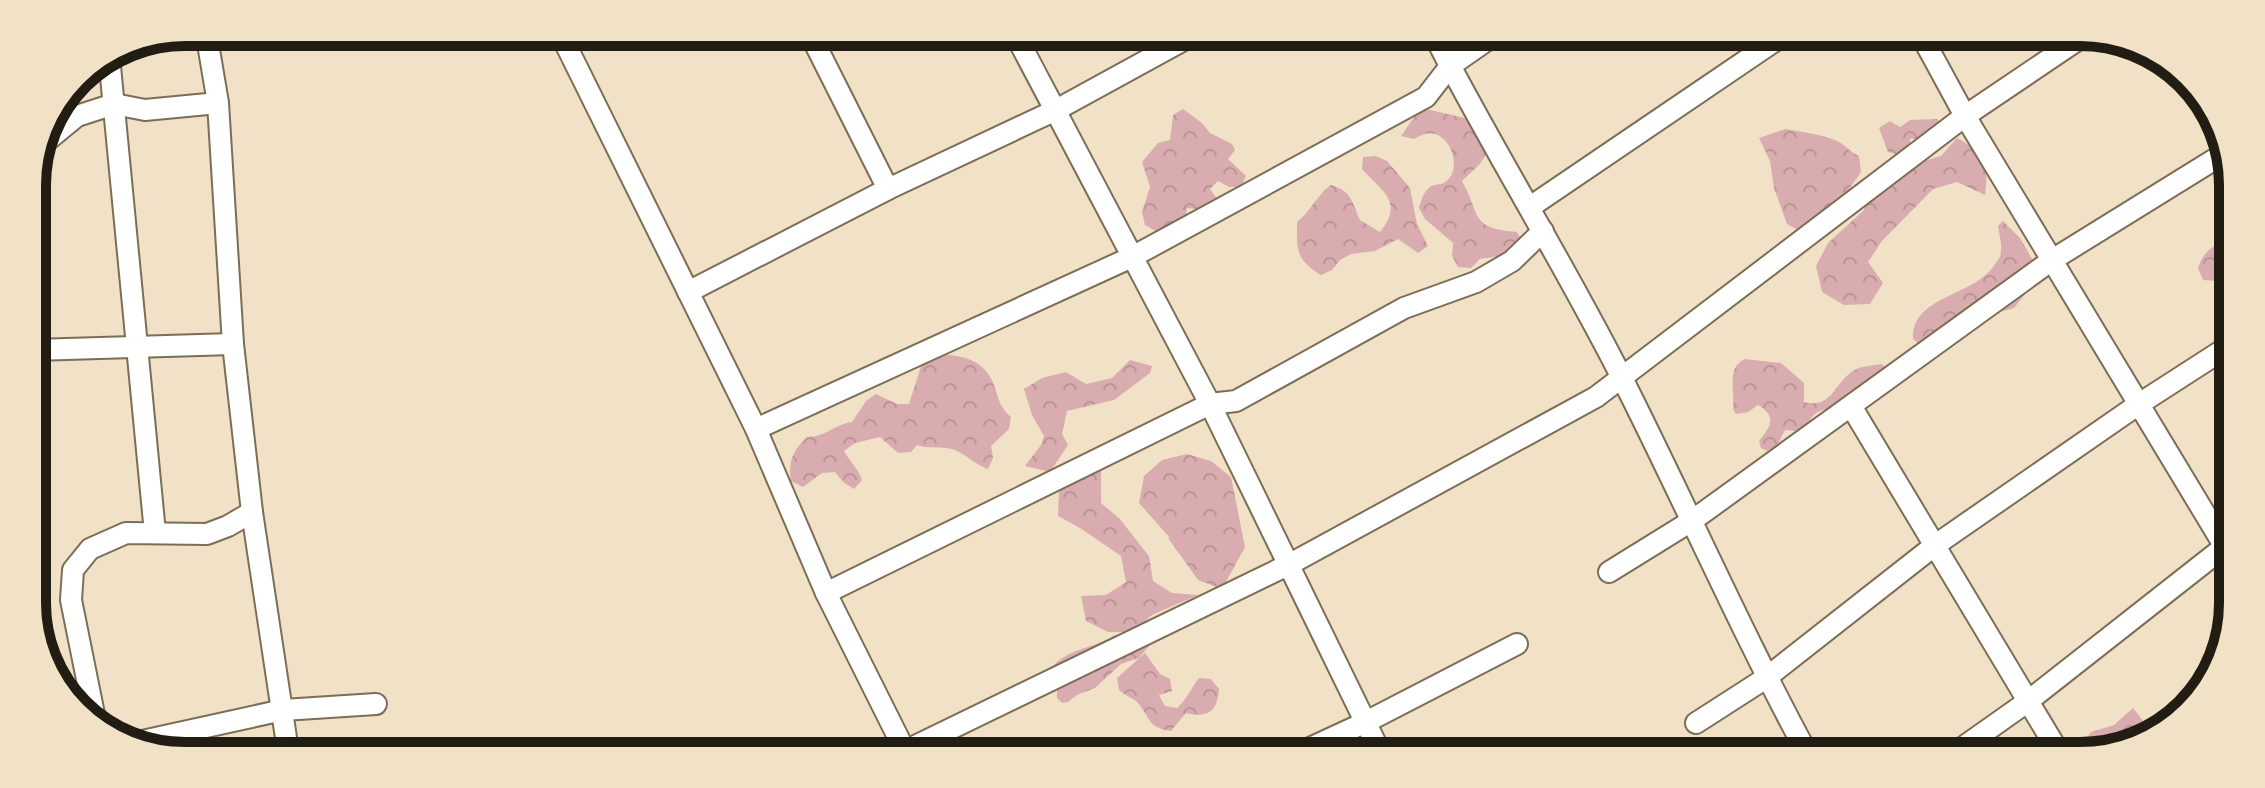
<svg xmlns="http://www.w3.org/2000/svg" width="2265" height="788" viewBox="0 0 2265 788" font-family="'Fira Sans',sans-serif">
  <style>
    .forest { fill: url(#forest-crowns) }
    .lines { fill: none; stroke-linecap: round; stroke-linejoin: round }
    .minor-casing { stroke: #7c6d56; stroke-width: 24 }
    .minor { stroke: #fff; stroke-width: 20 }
    .rim { fill: none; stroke: #221d13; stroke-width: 10 }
  </style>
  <defs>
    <pattern id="forest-crowns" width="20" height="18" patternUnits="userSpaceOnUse" patternTransform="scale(2)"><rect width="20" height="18" fill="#d9adb0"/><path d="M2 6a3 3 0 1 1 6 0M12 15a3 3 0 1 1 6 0" fill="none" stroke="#ba9496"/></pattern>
  </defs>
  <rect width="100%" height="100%" fill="#f1e1c6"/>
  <g class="forest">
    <path d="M 1183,109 L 1202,123 L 1210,133 L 1232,144 L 1235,150 L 1228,159 L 1246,176 L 1241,187 L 1229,187 L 1218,181 L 1210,189 L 1217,199 L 1212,211 L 1187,208 L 1185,221 L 1168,238 L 1145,225 L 1142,212 L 1150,187 L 1142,162 L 1158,143 L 1170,140 L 1173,115 Z"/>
    <path d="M 1426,109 L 1473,120 L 1493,143 L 1480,164 L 1462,181 C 1481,215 1469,228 1517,232 L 1523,242 L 1505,255 L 1480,259 L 1471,268 L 1458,267 L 1452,256 L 1453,243 L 1425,219 L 1419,208 C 1421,200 1424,191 1431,186 C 1435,184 1440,185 1444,183 C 1461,173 1454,143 1438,135 C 1428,131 1422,135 1414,139 L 1401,136 L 1415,116 Z"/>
    <path d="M 1937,119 L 1944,129 L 1922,139 L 1910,139 L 1910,146 L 1900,155 L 1888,152 L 1879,128 L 1890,121 L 1900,127 L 1910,120 Z"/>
    <path d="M 1785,129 C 1803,132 1820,134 1837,141 C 1844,144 1850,152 1859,156 L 1861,172 L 1849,189 L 1845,201 L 1798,230 L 1787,224 L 1774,188 L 1770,161 L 1759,138 Z"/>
    <path d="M 1957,138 C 1986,154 1989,163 1985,195 L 1957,182 L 1933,189 L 1882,241 L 1868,262 L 1883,283 L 1870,304 L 1844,305 L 1822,292 L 1816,266 L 1828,243 L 1864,210 L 1873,187 L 1917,163 L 1941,156 Z"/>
    <path d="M 1376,156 L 1387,161 L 1410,188 L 1417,224 L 1428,246 L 1418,253 L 1398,239 L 1375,251 L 1351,254 L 1340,260 L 1332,270 L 1321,275 C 1295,259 1297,250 1297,222 C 1311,211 1316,196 1331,185 C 1352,191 1352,202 1360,220 L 1380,232 C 1405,201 1381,191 1362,169 L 1363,157 Z"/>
    <path d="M 2003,221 L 2020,238 L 2035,264 L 2034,277 L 2026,293 L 2014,308 L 1983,317 L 1923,347 L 1913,339 C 1912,296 1971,297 1993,267 C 1996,262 2001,258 2001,251 C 2002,243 1999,234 1998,226 Z"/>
    <path d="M 2230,241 L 2230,273 L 2216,281 L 2203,280 L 2198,268 C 2204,251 2213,244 2230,241 Z"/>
    <path d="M 925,354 C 954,354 983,355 994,385 C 999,399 999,406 1011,417 L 1009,429 L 991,446 L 993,458 L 988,469 C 975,465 965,453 952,449 C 940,446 929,449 917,445 L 911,452 L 898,453 L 880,437 L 855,443 L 844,451 C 850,462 858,468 862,480 L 854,489 L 843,482 L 835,472 L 822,473 L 803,487 L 791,481 C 788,462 793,450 807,437 C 826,437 835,424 852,422 L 866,401 L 876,394 L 897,404 L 909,404 Z"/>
    <path d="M 1745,359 L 1781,363 L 1804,383 L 1804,402 C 1830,409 1834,386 1850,373 C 1857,366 1871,366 1881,364 L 1886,367 C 1888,386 1871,405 1857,417 C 1843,411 1821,402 1810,420 C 1808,424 1806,428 1804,432 L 1785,430 L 1777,446 L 1767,451 L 1761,448 L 1759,441 C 1770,427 1778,417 1758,405 L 1748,412 L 1736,414 L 1733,409 C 1735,391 1726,367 1745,359 Z"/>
    <path d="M 1130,360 L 1152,366 L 1150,373 L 1114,400 L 1067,411 L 1062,434 L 1068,445 L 1050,472 L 1025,466 L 1041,445 L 1044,436 L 1032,415 L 1024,389 L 1042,378 L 1066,372 L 1086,384 L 1112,378 Z"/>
    <path d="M 1187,454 L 1211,461 L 1231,477 L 1245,547 L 1222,589 L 1198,580 L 1168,538 L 1170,538 L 1139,503 L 1144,476 L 1162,460 Z"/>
    <path d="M 1101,469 L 1101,503 L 1119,518 L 1149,556 L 1153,581 L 1172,593 L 1198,595 L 1152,615 L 1134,631 L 1155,639 L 1139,658 L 1121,664 L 1095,688 L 1077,695 L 1068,702 L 1062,703 L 1057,698 L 1057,679 L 1050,670 C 1065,648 1094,649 1115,635 L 1121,636 L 1130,632 L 1108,632 L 1086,621 L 1081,596 L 1106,595 L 1126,582 L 1121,556 L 1080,528 L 1058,516 L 1059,490 L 1078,474 Z"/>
    <path d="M 1145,653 L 1160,674 L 1170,679 L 1172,691 L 1159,695 L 1165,706 L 1177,708 C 1187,699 1191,688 1199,678 L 1211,679 L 1219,689 C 1218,711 1207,719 1186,713 L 1171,731 C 1146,728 1150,715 1136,701 C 1132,698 1123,694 1119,690 L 1117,678 Z"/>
    <path d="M 2133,708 L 2152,732 L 2137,738 L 2130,733 L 2123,743 L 2089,756 L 2084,742 L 2091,732 L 2114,725 Z"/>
  </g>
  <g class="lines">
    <defs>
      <g id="minor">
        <path d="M 206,32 L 218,103 L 233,344 L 252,512 L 288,751"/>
        <path d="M 560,33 L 756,429 L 826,593 L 906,753"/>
        <path d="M 810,34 L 888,189"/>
        <path d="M 1015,34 L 1210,404 L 1381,754"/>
        <path d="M 1434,35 C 1494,152 1564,263 1623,380 C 1686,505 1742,633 1808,755"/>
        <path d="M 1922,37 L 1965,116 L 2228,552"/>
        <path d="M 109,56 L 155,533"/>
        <path d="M 49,139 L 77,116 L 114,104 L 145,110 L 218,103"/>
        <path d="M 1530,207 L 1782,36"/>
        <path d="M 688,292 L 888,189 L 1056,110 L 1193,35"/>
        <path d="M 33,350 L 233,344"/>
        <path d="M 1851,406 L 2061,756"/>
        <path d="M 756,429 L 1132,257 L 1426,97 L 1450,66 L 1493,36"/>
        <path d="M 1609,572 L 1693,520 L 2052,260 L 2228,151"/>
        <path d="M 826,593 L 1210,404 L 1236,401 L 1404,308 L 1476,282 L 1512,261 L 1543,231"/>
        <path d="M 95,719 L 71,600 L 73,570 L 90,549 L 126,533 L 207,534 L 228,526 L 252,512"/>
        <path d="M 1696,723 L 1766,678 L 1934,546 L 2139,404 L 2229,346"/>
        <path d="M 133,743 L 283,710 L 376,704"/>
        <path d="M 905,751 L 1290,564 L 1596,397 L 1965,116 L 2082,37"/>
        <path d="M 1297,754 L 1364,723 L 1517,644"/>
        <path d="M 1952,755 L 2027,702 L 2228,544"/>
      </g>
    </defs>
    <use href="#minor" class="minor-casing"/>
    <use href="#minor" class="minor"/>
  </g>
  <path d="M0 0H2265V788H0ZM185 46H2080A139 139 0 0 1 2219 185V603A139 139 0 0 1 2080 742H185A139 139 0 0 1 46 603V185A139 139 0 0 1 185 46Z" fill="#f1e1c6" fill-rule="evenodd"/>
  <path class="rim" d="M185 46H2080A139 139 0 0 1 2219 185V603A139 139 0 0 1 2080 742H185A139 139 0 0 1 46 603V185A139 139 0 0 1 185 46Z"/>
</svg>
